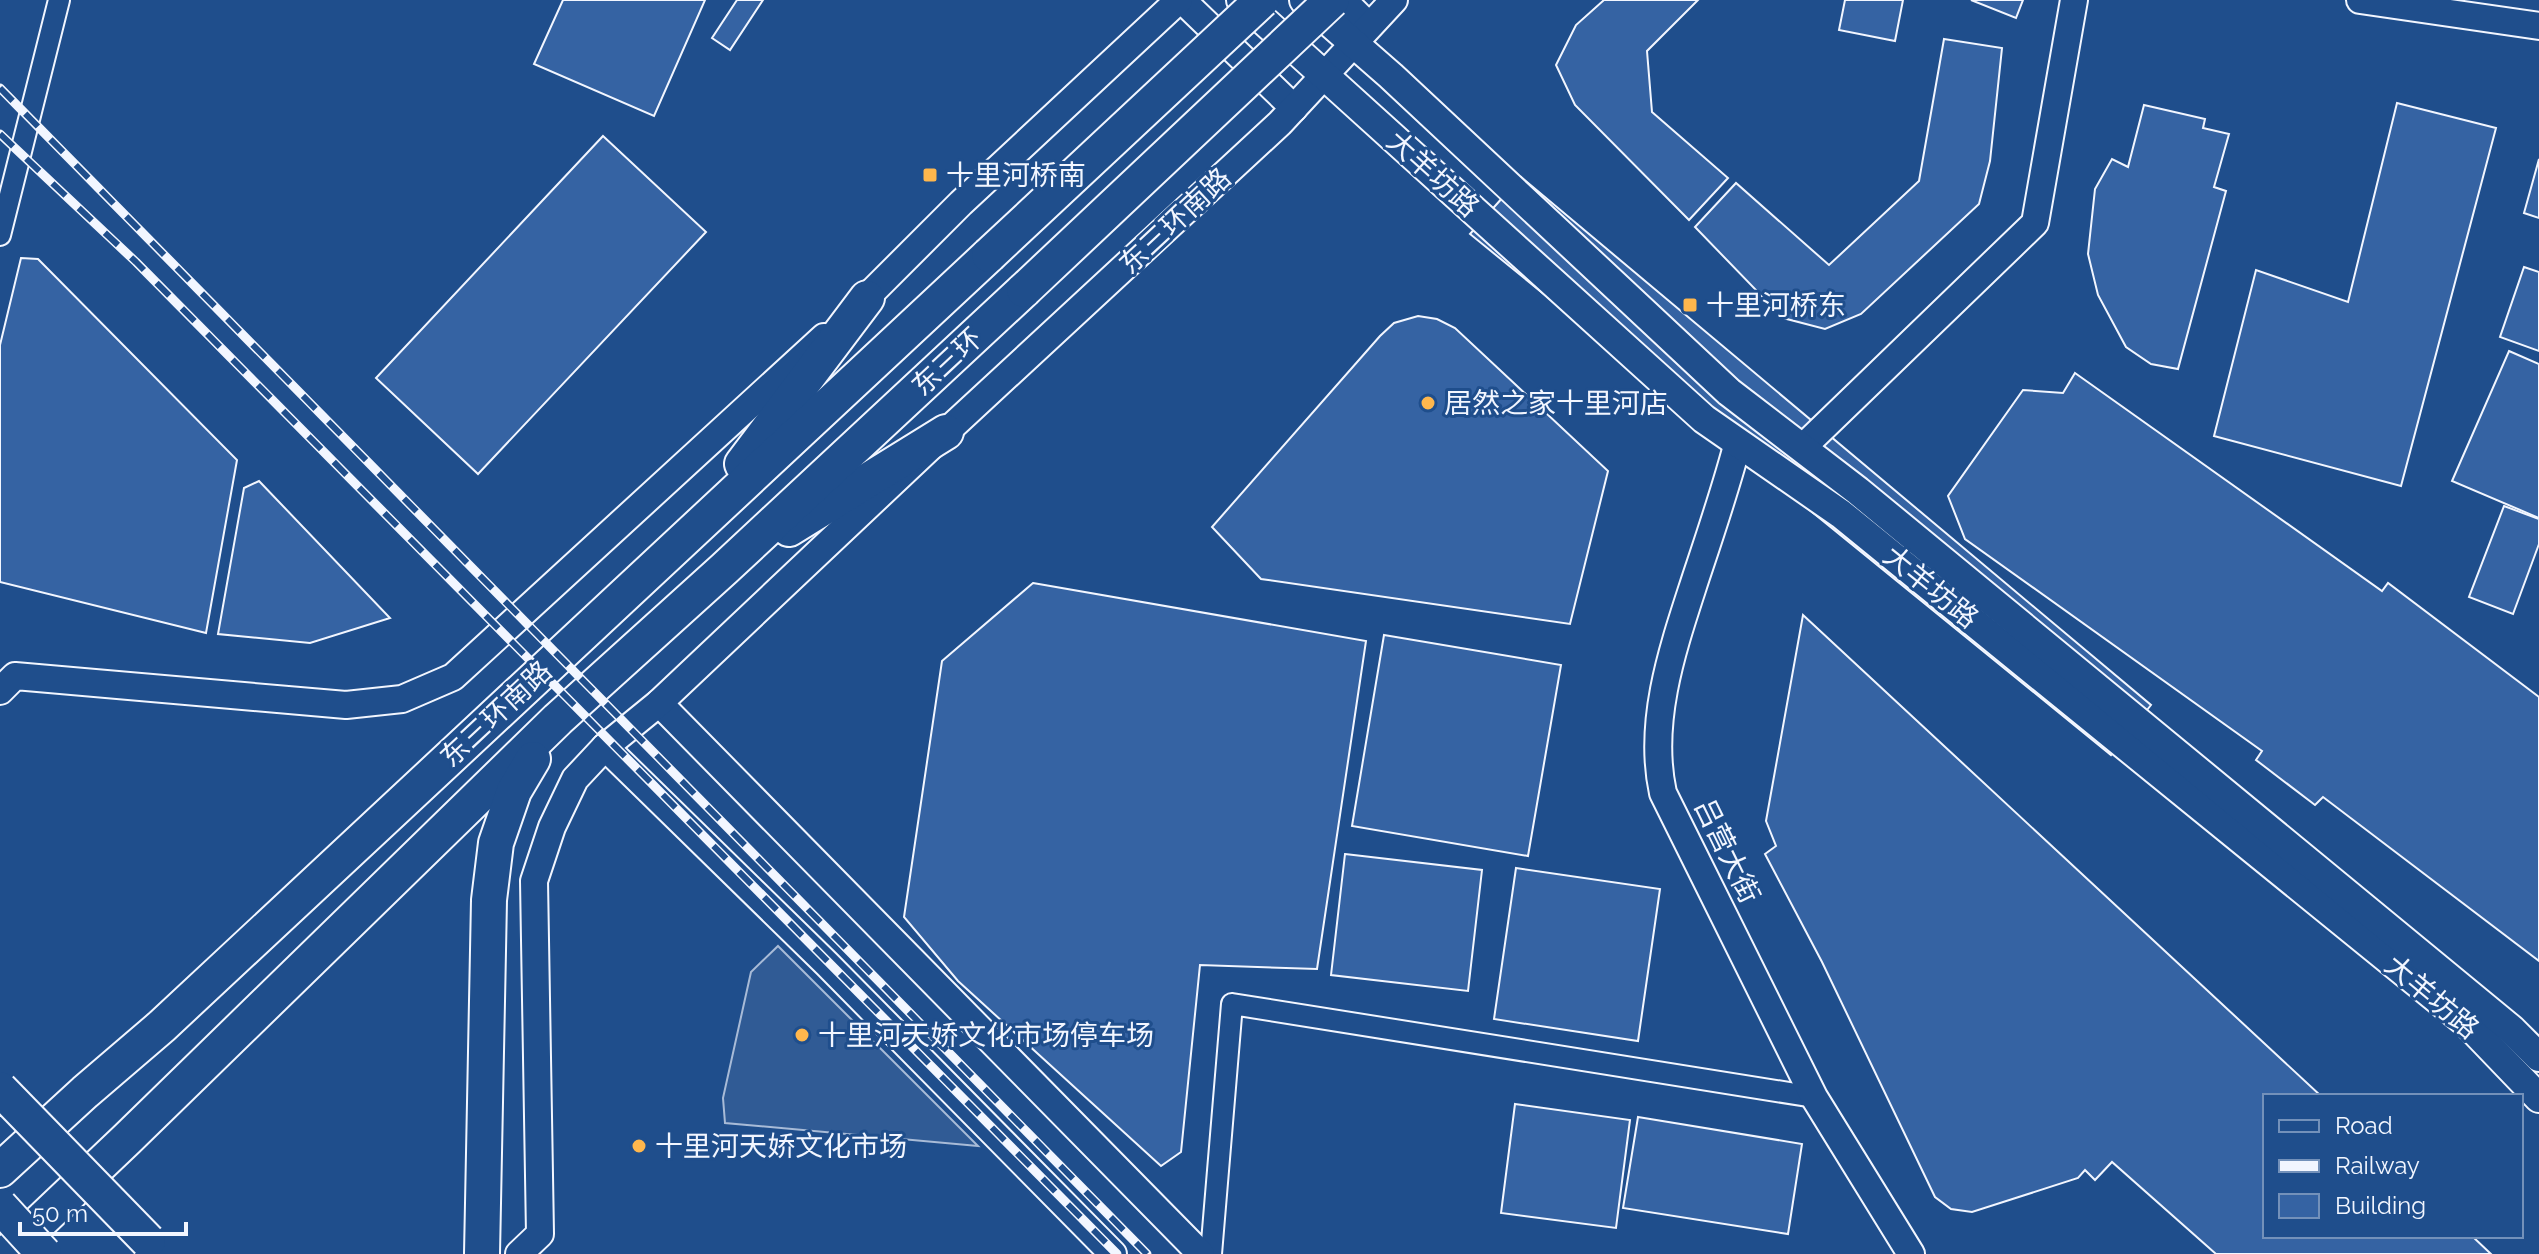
<svg xmlns="http://www.w3.org/2000/svg" width="2539" height="1254" viewBox="0 0 2539 1254" font-family="Raleway,'Noto Sans SC',sans-serif">
  <style>
    .parking { fill: #305b95; stroke: #a8bbd7; stroke-width: 2 }
    .building { fill: #3563a3; stroke: #f2f6ff; stroke-width: 2 }
    .lines { fill: none; stroke-linecap: round; stroke-linejoin: round }
    .minor-casing { stroke: #f2f6ff; stroke-width: 24 }
    .tertiary-casing { stroke: #f2f6ff; stroke-width: 30 }
    .secondary-casing { stroke: #f2f6ff; stroke-width: 32 }
    .trunk-casing { stroke: #f2f6ff; stroke-width: 38 }
    .minor { stroke: #1f4e8c; stroke-width: 20 }
    .tertiary { stroke: #1f4e8c; stroke-width: 26 }
    .secondary { stroke: #1f4e8c; stroke-width: 28 }
    .trunk { stroke: #1f4e8c; stroke-width: 34 }
    .rail-casing { stroke: #f2f6ff; stroke-width: 9 }
    .rail { stroke: #1f4e8c; stroke-width: 6; stroke-dasharray: 18; stroke-linecap: butt }
    .trunk-bridge-casing { stroke: #f2f6ff; stroke-width: 38; stroke-linecap: butt }
    .trunk-bridge { stroke: #1f4e8c; stroke-width: 34 }
    .poi-dot { fill: #ffb74d; stroke: #1f4e8c; stroke-width: 3 }
    .labels { text-anchor: middle; dominant-baseline: central; stroke-width: 6; stroke-linejoin: round; paint-order: stroke }
    .street-label { font-size: 28px; fill: #f2f6ff; stroke: #1f4e8c }
    .poi-label { font-size: 28px; fill: #f2f6ff; stroke: #1f4e8c; text-anchor: start }
  </style>
  <rect width="100%" height="100%" fill="#1f4e8c"/>
  <path class="parking" d="M 778,946 L 978,1146 L 725,1123 L 723,1098 L 751,972 Z"/>
  <g class="building">
    <path d="M 563,0 L 705,0 L 654,116 L 534,64 Z"/>
    <path d="M 737,0 L 763,0 L 730,50 L 712,38 Z"/>
    <path d="M 1604,0 L 1698,0 L 1647,51 L 1652,112 L 1728,178 L 1689,220 L 1575,105 L 1556,65 L 1576,25 Z"/>
    <path d="M 1845,0 L 1903,0 L 1895,41 L 1839,30 Z"/>
    <path d="M 1971,0 L 2023,0 L 2016,18 Z"/>
    <path d="M 1944,39 L 2002,48 L 1990,161 L 1979,204 L 1861,314 L 1825,329 L 1783,318 L 1695,227 L 1736,183 L 1829,265 L 1919,181 Z"/>
    <path d="M 2397,103 L 2496,128 L 2401,486 L 2214,436 L 2256,270 L 2348,302 Z"/>
    <path d="M 2144,105 L 2205,119 L 2203,128 L 2229,134 L 2214,187 L 2226,191 L 2178,369 L 2151,364 L 2126,347 L 2098,295 L 2088,254 L 2095,189 L 2112,159 L 2128,167 Z"/>
    <path d="M 603,136 L 706,232 L 478,474 L 376,378 Z"/>
    <path d="M 2539,159 L 2539,218 L 2524,213 Z"/>
    <path d="M 1521,177 L 2151,705 L 2111,755 L 1470,234 Z"/>
    <path d="M 21,258 L 38,259 L 237,460 L 206,633 L 0,582 L 0,345 Z"/>
    <path d="M 2524,267 L 2539,272 L 2539,351 L 2500,337 Z"/>
    <path d="M 1418,316 L 1437,319 L 1455,328 L 1608,471 L 1570,624 L 1261,579 L 1212,527 L 1380,336 L 1394,323 Z"/>
    <path d="M 2509,351 L 2539,364 L 2539,518 L 2452,481 Z"/>
    <path d="M 2075,373 L 2382,591 L 2388,583 L 2539,697 L 2539,961 L 2323,797 L 2315,805 L 2256,760 L 2262,751 L 1965,539 L 1948,496 L 2023,390 L 2063,393 Z"/>
    <path d="M 259,481 L 390,618 L 310,643 L 218,634 L 244,488 Z"/>
    <path d="M 2504,506 L 2539,519 L 2539,544 L 2513,614 L 2469,597 Z"/>
    <path d="M 1033,583 L 1366,641 L 1317,969 L 1200,965 L 1181,1152 L 1161,1166 L 958,981 L 904,917 L 942,661 Z"/>
    <path d="M 1803,615 L 2321,1096 L 2265,1096 L 2265,1236 L 2472,1236 L 2491,1254 L 2216,1254 L 2112,1162 L 2095,1180 L 2085,1170 L 2078,1178 L 1972,1212 L 1951,1209 L 1935,1197 L 1822,962 L 1765,854 L 1776,846 L 1766,821 Z"/>
    <path d="M 1384,635 L 1561,665 L 1528,856 L 1352,826 Z"/>
    <path d="M 1345,854 L 1482,870 L 1468,991 L 1331,975 Z"/>
    <path d="M 1516,868 L 1660,889 L 1638,1041 L 1494,1019 Z"/>
    <path d="M 1515,1104 L 1630,1120 L 1616,1228 L 1501,1213 Z"/>
    <path d="M 1638,1117 L 1802,1144 L 1788,1234 L 1623,1208 Z"/>
  </g>
  <g class="lines">
    <defs>
      <g id="minor">
        <path d="M 0,235 L 59,0"/>
        <path d="M 1211,1254 L 1232,1004 L 1814,1097"/>
      </g>
      <g id="tertiary">
        <path d="M 1182,0 L 1294,108"/>
        <path d="M 1343,0 L 1369,26"/>
        <path d="M 2360,0 L 2539,26"/>
        <path d="M 853,311 L 961,203 L 1179,0"/>
        <path d="M 1738,442 C 1726,488 1711,532 1696,577 C 1674,645 1647,720 1663,793 L 1814,1097 L 1911,1254"/>
        <path d="M 1802,448 L 2035,223 L 2074,0"/>
        <path d="M 0,691 L 15,676 L 346,705 L 402,699 L 453,677 L 824,337"/>
        <path d="M 659,703 L 1201,1254"/>
        <path d="M 605,747 L 827,964 L 1113,1254"/>
        <path d="M 519,1254 L 540,1234 L 534,881 L 552,827 L 575,779 L 605,747 L 659,703 L 946,432 L 1280,123 L 1394,0"/>
      </g>
      <g id="secondary">
        <path d="M 1241,0 L 1704,419 L 1841,514 L 2067,698 L 2467,1023 L 2539,1098"/>
        <path d="M 1304,0 L 1391,76 L 1729,392 L 1858,491 L 2511,1029 L 2539,1057"/>
      </g>
      <g id="trunk">
        <path d="M 742,464 L 867,298"/>
        <path d="M 789,529 L 946,432"/>
        <path d="M 0,1170 L 85,1092 L 162,1026 L 989,255"/>
        <path d="M 6,1254 L 127,1139 L 558,719 L 724,569 L 1024,290"/>
        <path d="M 482,1254 L 489,900 L 496,843 L 514,791 L 533,759"/>
      </g>
    </defs>
    <use href="#minor" class="minor-casing"/>
    <use href="#tertiary" class="tertiary-casing"/>
    <use href="#secondary" class="secondary-casing"/>
    <use href="#trunk" class="trunk-casing"/>
    <use href="#minor" class="minor"/>
    <use href="#tertiary" class="tertiary"/>
    <use href="#secondary" class="secondary"/>
    <use href="#trunk" class="trunk"/>
    <defs>
      <g id="rail">
        <path d="M 0,88 L 1147,1254"/>
        <path d="M 0,134 L 136,262 L 1117,1254"/>
      </g>
    </defs>
    <use href="#rail" class="rail-casing"/>
    <use href="#rail" class="rail"/>
    <defs>
      <g id="trunk-bridge">
        <path d="M 989,255 L 1262,0"/>
        <path d="M 1024,290 L 1332,0"/>
        <path d="M 0,1089 L 148,1241"/>
        <path d="M 0,1206 L 44,1254"/>
      </g>
    </defs>
    <use href="#trunk-bridge" class="trunk-bridge-casing"/>
    <use href="#trunk-bridge" class="trunk-bridge"/>
  </g>
  <g class="poi-dot">
    <rect x="922" y="167" width="16" height="16" rx="4"/>
    <rect x="1682" y="297" width="16" height="16" rx="4"/>
    <circle cx="1428" cy="403" r="8"/>
    <circle cx="802" cy="1035" r="8"/>
    <circle cx="639" cy="1146" r="8"/>
  </g>
  <g class="labels">
    <g class="street-label">
      <text transform="translate(1433 174) rotate(42)">大羊坊路</text>
      <text transform="translate(1175 221) rotate(-43)">东三环南路</text>
      <text transform="translate(947 362) rotate(-43)">东三环</text>
      <text transform="translate(1931 587) rotate(39)">大羊坊路</text>
      <text transform="translate(496 714) rotate(-43)">东三环南路</text>
      <text transform="translate(1727 851) rotate(64)">吕营大街</text>
      <text transform="translate(2432 997) rotate(40)">大羊坊路</text>
    </g>
    <g class="poi-label">
      <text x="946" y="175">十里河桥南</text>
      <text x="1706" y="305">十里河桥东</text>
      <text x="1444" y="403">居然之家十里河店</text>
      <text x="818" y="1035">十里河天娇文化市场停车场</text>
      <text x="655" y="1146">十里河天娇文化市场</text>
    </g>
  </g>
  <rect x="2263" y="1094" width="260" height="144" fill="#1f4e8c" stroke="#7391ba" stroke-width="2"/>
  <rect x="2279" y="1120" width="40" height="12" fill="#1f4e8c" stroke="#7391ba" stroke-width="2"/>
  <text x="2335" y="1134" font-size="24" fill="#f2f6ff">Road</text>
  <rect x="2279" y="1160" width="40" height="12" fill="#f2f6ff" stroke="#7391ba" stroke-width="2"/>
  <text x="2335" y="1174" font-size="24" fill="#f2f6ff">Railway</text>
  <rect x="2279" y="1194" width="40" height="24" fill="#3563a3" stroke="#7391ba" stroke-width="2"/>
  <text x="2335" y="1214" font-size="24" fill="#f2f6ff">Building</text>
  <path d="M20 1222v12h166v-12" fill="none" stroke="#f2f6ff" stroke-width="4"/>
  <text x="32" y="1222" font-size="24" fill="#f2f6ff" stroke="#1f4e8c" stroke-width="6" paint-order="stroke">50 m</text>
</svg>
